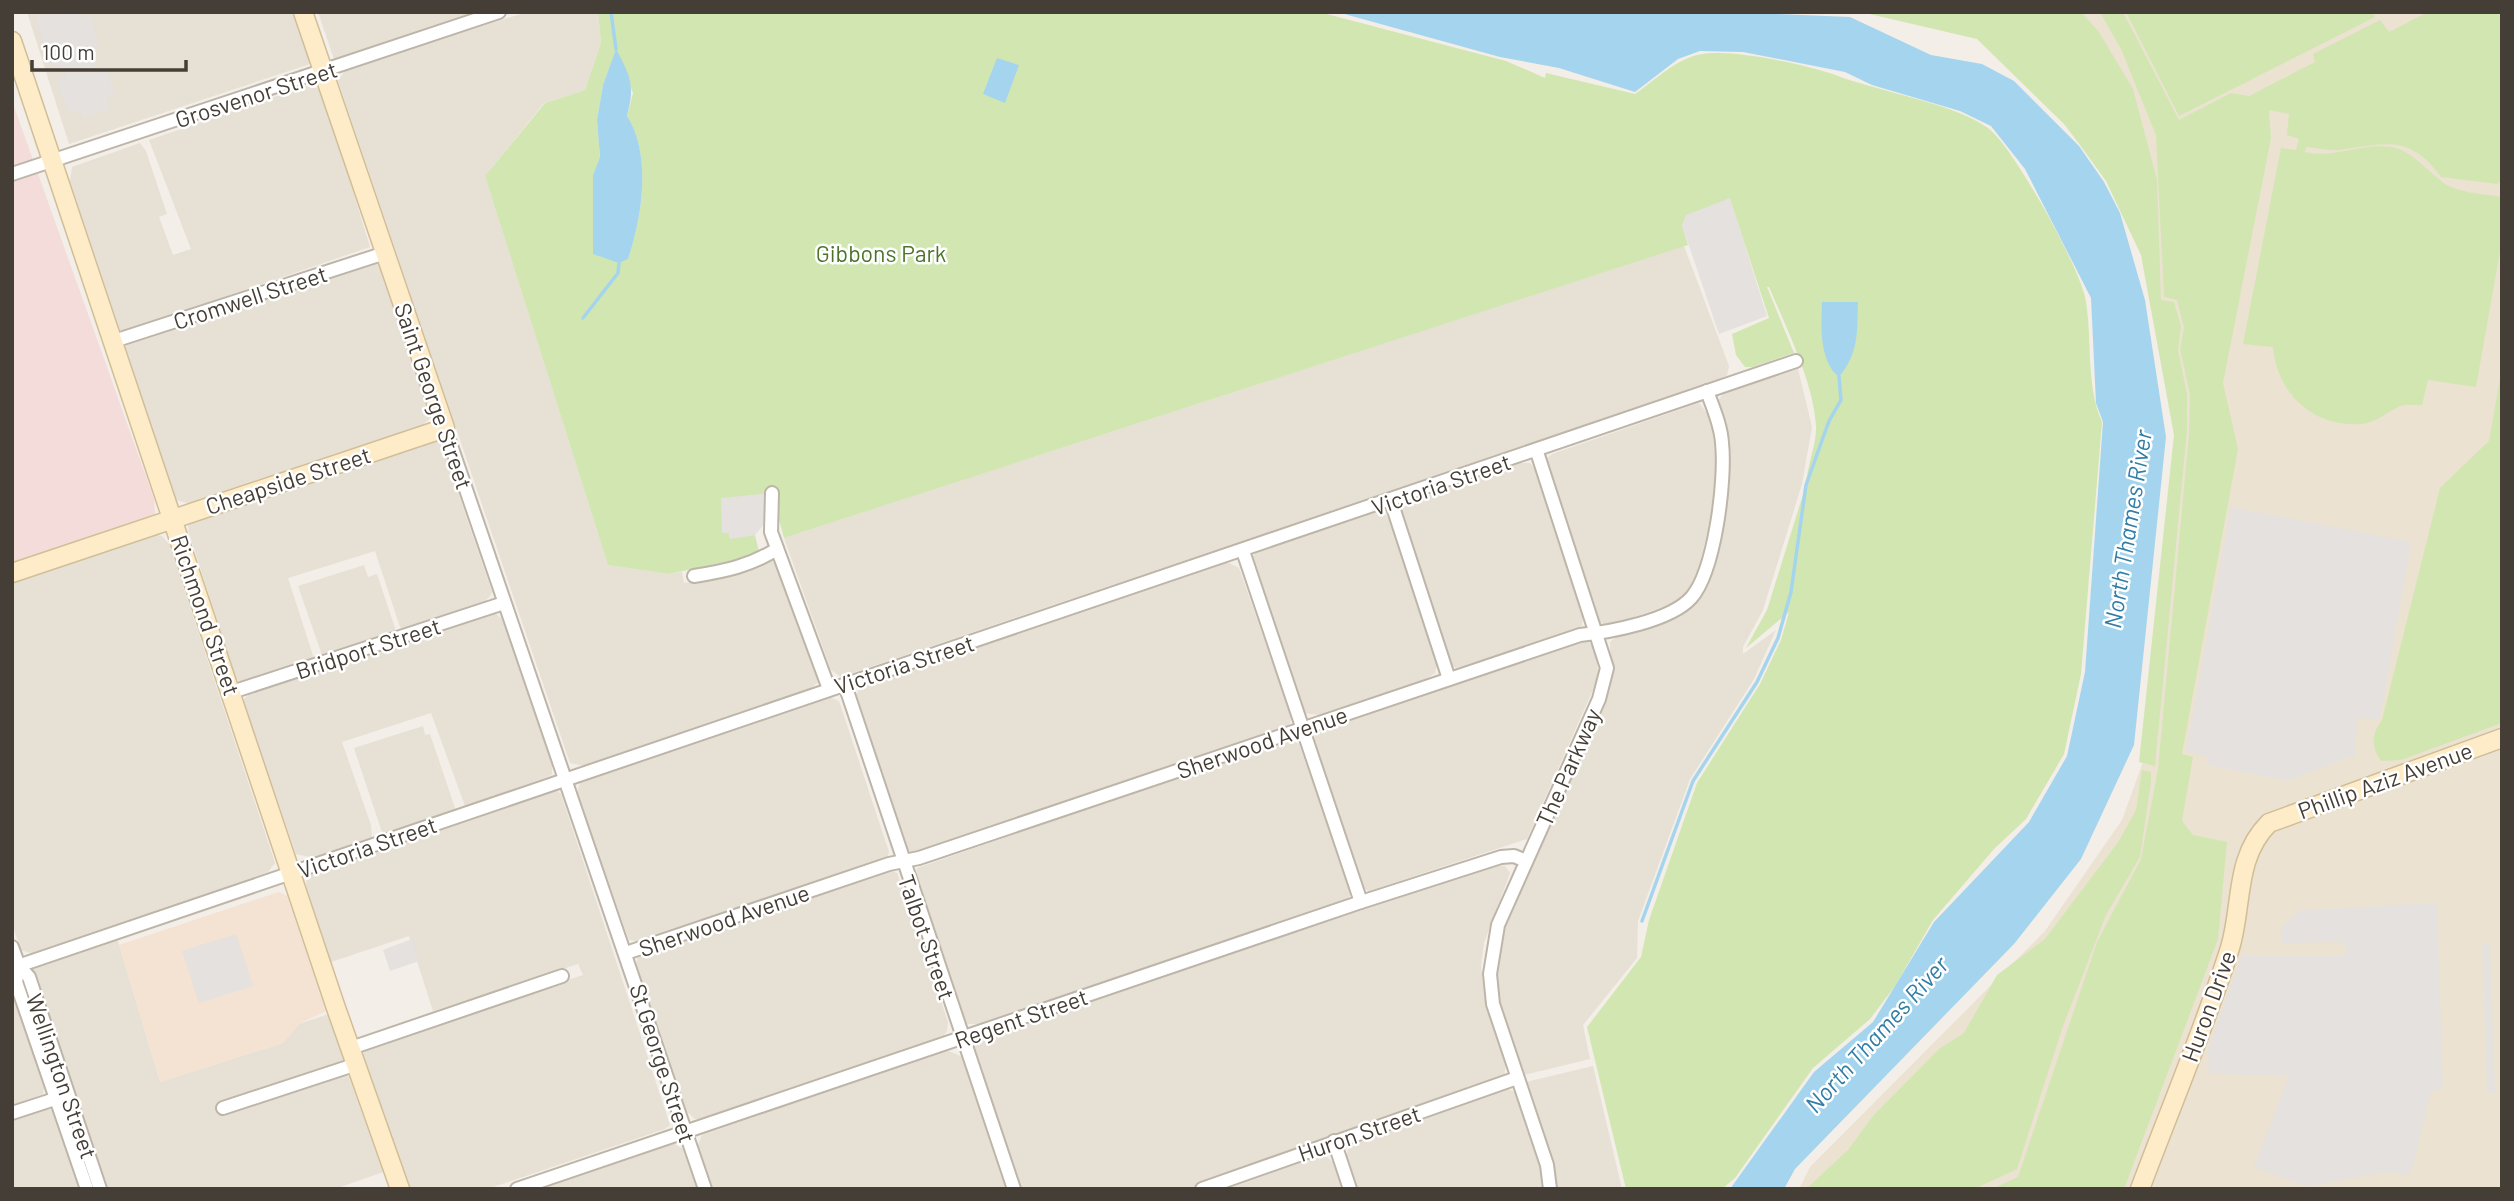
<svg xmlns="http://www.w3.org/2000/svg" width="2514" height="1201" viewBox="0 0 2514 1201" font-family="Barlow,sans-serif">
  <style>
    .residential { fill: #e6e0d5 }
    .commercial { fill: #f4e3d2 }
    .education { fill: #ebe2d1 }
    .medical { fill: #f3dcda }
    .green { fill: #d2e6b1; fill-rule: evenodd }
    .parking { fill: #e4e1de }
    .water { fill: #a5d5ee }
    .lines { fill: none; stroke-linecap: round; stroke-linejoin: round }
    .stream { stroke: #a5d5ee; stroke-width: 3.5 }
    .street-casing { stroke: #beb5a9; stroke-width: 16 }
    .secondary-casing { stroke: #d1be98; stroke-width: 21 }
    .street { stroke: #fff; stroke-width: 12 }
    .secondary { stroke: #fdecc7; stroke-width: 18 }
    .labels { text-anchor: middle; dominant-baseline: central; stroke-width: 5; stroke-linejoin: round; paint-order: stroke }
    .street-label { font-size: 23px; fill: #453e36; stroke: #fff }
    .park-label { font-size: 23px; fill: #4c752b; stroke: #fff }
    .water-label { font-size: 24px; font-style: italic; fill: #317da6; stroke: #fff }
  </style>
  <rect width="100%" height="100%" fill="#f3eee7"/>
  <g class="residential">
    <path d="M 27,12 L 296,12 L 313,63 L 69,144 Z"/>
    <path d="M 318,12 L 481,12 L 334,59 Z"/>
    <path d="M 527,12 L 598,12 L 601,43 L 585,90 L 544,103 L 485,176 L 608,565 L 669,574 L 682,572 L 684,583 L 723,578 L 772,561 L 777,565 L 818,682 L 810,689 L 585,766 L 570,763 L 338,81 L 346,69 Z"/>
    <path d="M 306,86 L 322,89 L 370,247 L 128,330 L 120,330 L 70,181 L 72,167 L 140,143 L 146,151 L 167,214 L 159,217 L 173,255 L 191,249 L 149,140 Z"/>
    <path d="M 1684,246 L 1729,366 L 1727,375 L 1720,379 L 855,672 L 841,677 L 831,670 L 784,538 Z"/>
    <path d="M 376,261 L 381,266 L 430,411 L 429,419 L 423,425 L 192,504 L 175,500 L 125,346 Z"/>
    <path d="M 1798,369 L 1812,427 L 1802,484 L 1763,610 L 1743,647 L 1743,654 L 1776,630 L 1754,679 L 1690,779 L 1638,921 L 1637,958 L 1583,1025 L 1590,1059 L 1524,1075 L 1499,998 L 1496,967 L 1499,939 L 1611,682 L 1610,642 L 1616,637 L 1685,611 L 1701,596 L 1711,577 L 1729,486 L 1730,463 L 1727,436 L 1718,410 L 1719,399 L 1725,392 Z"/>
    <path d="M 1699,403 L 1710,417 L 1718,466 L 1717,491 L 1695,584 L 1677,602 L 1611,625 L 1605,625 L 1599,621 L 1546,459 L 1552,454 Z"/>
    <path d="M 434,439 L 441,443 L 492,592 L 489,597 L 485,602 L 405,629 L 400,627 L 375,551 L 288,578 L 315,662 L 244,683 L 236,679 L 189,533 L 188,526 L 192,519 Z"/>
    <path d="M 1519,463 L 1530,463 L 1535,469 L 1583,615 L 1582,625 L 1574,632 L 1456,668 L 1448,663 L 1400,513 L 1401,505 Z"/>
    <path d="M 1376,512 L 1385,514 L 1390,521 L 1437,664 L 1435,673 L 1423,681 L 1320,715 L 1302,713 L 1251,564 L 1253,556 L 1257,551 Z"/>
    <path d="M 148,533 L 162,536 L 169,544 L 275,863 L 268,872 L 34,954 L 27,952 L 21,950 L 12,924 L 12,580 Z"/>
    <path d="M 1227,562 L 1239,568 L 1291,716 L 1290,724 L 1284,730 L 920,851 L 911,852 L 904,848 L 855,698 L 860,686 Z"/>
    <path d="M 364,565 L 368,577 L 377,574 L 395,628 L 394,634 L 323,658 L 298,586 Z"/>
    <path d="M 495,613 L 502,619 L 552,765 L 552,775 L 465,806 L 431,713 L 342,742 L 371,825 L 372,838 L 314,858 L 296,854 L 243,700 L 248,695 Z"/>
    <path d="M 1578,640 L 1587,641 L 1594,647 L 1599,676 L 1527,839 L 1369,891 L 1362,888 L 1314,744 L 1315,734 L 1321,728 Z"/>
    <path d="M 827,696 L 839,701 L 889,852 L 887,858 L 643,942 L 629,940 L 577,793 L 581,780 Z"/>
    <path d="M 423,726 L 425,735 L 430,734 L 456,811 L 383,835 L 354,748 Z"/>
    <path d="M 1288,739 L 1299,744 L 1349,886 L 1350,896 L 1344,903 L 981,1024 L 966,1024 L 916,875 L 917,868 Z"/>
    <path d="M 555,789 L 561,794 L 670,1125 L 665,1129 L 487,1189 L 406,1189 L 362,1059 L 365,1047 L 583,975 L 578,964 L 433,1011 L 409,936 L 331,962 L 306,885 L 307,873 Z"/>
    <path d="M 1496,865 L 1505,866 L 1510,873 L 1484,943 L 1481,966 L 1485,1001 L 1506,1065 L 1504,1076 L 1192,1189 L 1022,1189 L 974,1057 L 974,1045 L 979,1039 Z"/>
    <path d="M 888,870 L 897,873 L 948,1022 L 947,1031 L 942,1038 L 705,1119 L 695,1119 L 686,1111 L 636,965 L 638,956 Z"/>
    <path d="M 117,938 L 160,1082 L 283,1043 L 299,1024 L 329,1014 L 346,1062 L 219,1103 L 221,1113 L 343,1073 L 349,1077 L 383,1172 L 335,1189 L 104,1189 L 32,979 L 33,967 Z"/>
    <path d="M 12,988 L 45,1085 L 43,1094 L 12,1105 Z"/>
    <path d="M 946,1050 L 963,1057 L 1008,1189 L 711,1189 L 697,1148 L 702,1135 Z"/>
    <path d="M 1593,1066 L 1622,1189 L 1557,1189 L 1551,1158 L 1526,1082 Z"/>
    <path d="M 1505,1088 L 1515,1092 L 1538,1159 L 1543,1189 L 1355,1189 L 1346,1160 L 1348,1149 L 1354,1144 Z"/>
    <path d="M 40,1106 L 54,1111 L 80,1189 L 12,1189 L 12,1116 Z"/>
    <path d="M 671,1142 L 685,1150 L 698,1189 L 537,1189 Z"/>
    <path d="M 1316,1156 L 1327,1157 L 1334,1163 L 1344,1189 L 1228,1189 Z"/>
  </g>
  <path class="commercial" d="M 279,892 L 287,896 L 326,1011 L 299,1024 L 283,1043 L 160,1082 L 119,945 Z"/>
  <path class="education" d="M 2045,12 L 2502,12 L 2502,1189 L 1799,1189 L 1810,1167 L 2045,931 L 2122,820 L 2147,751 L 2178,409 L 2154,278 Z"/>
  <path class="medical" d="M 12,101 L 154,499 L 155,514 L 12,563 Z"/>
  <g class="green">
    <path d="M 598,12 L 1319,12 L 1506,61 L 1545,78 L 1546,73 L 1635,94 C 1654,81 1678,57 1703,54 C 1734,49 1808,65 1838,76 C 1880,92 1953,103 1988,128 C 2013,146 2078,265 2085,297 C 2093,337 2085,384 2102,422 L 2081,674 L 2064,754 L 2026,819 L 1994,849 L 1933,920 L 1895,986 L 1870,1019 L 1813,1068 L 1735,1178 L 1722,1189 L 1626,1189 L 1587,1027 L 1641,957 L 1649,920 L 1697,783 L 1760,684 L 1781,640 L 1789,612 L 1746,648 L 1767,610 L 1806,485 C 1807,465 1817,443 1816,426 C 1814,383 1786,327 1769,287 L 1767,287 L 1794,353 L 1752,367 L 1745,367 L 1736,355 L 1732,334 L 1769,318 L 1730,199 L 1682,225 L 1688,245 L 784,538 L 772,493 L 729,533 L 730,538 L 755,535 L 759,552 L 752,556 L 669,574 L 608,565 L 485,176 L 545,103 L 585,90 L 601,43 ZM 616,50 L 633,93 L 627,117 C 652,155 642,218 628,259 L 593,254 L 593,175 L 600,158 L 597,120 L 603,85 Z"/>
    <path d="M 1861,12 L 2081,12 L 2099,32 L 2133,89 L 2157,180 L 2161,300 L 2174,302 L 2181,326 L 2178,350 L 2187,394 L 2187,430 L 2155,766 L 2139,762 L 2174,435 L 2141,255 L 2106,181 L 2080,145 L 2064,124 L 1977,39 Z"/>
    <path d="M 2100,12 L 2123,12 L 2179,120 L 2231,93 L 2249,96 L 2315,62 L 2313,54 L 2380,20 L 2389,32 L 2428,12 L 2502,12 L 2502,181 L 2497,184 L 2441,177 C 2409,133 2385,144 2339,150 C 2329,151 2317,148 2306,147 L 2305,152 C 2334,159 2361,143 2391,147 C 2413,151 2427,171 2444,183 C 2457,193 2486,194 2502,197 L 2502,240 L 2476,387 L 2428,380 L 2422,405 C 2415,405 2406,404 2400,406 C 2387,412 2376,423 2361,424 C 2313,428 2277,393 2273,347 L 2243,344 L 2281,148 L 2296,150 L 2299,139 L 2287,135 L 2289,114 L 2269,110 L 2271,138 L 2223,383 L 2238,449 L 2182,754 L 2193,757 L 2182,821 L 2193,835 L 2227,842 L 2218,939 L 2124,1189 L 1992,1189 L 2018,1177 L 2097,942 L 2141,859 L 2158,769 L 2189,434 L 2190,395 L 2180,349 L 2184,328 L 2177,300 L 2164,297 L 2156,135 L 2121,49 Z"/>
    <path d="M 2126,12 L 2372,12 L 2375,17 L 2179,116 Z"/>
    <path d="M 2502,367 L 2502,723 L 2401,760 L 2381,761 C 2371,747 2371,735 2382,720 L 2440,488 L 2489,441 Z"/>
    <path d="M 2142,770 L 2151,772 L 2151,782 L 2140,857 L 2106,915 L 2063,1026 L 2017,1169 L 1974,1189 L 1806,1189 L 1848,1150 L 1873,1116 L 1939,1049 L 1964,1033 L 1997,975 L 2045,939 L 2119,841 L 2136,810 Z"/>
  </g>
  <g class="parking">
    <path d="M 35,12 L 52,12 L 53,15 L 76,12 L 82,18 L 91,15 L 99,50 L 89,54 L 98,73 L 107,70 L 115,95 L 106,98 L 110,109 L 83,118 L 80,110 L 69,114 L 57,79 L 66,76 L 62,65 L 51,65 L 47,51 L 56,46 L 45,49 Z"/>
    <path d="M 1730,198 L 1767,316 L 1719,334 L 1682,225 L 1686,215 Z"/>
    <path d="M 772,493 L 780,523 L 764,524 L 755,535 L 730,539 L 729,533 L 722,533 L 721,498 Z"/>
    <path d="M 2231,507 L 2411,542 L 2380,719 L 2357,718 L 2355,755 L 2288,781 L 2207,765 L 2208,757 L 2186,751 Z"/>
    <path d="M 2437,903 L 2443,1089 L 2431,1091 L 2412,1170 L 2404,1175 L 2383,1172 L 2307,1187 L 2254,1167 L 2289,1076 L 2209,1074 L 2208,1048 L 2242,956 L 2342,956 L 2346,952 L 2347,947 L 2339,942 L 2282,943 L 2281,928 L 2300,910 Z"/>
    <path d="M 236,934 L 253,986 L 199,1003 L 182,951 Z"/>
    <path d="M 412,939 L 419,961 L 390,971 L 383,950 Z"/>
    <path d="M 2482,943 L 2490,943 L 2495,1093 L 2487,1093 Z"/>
  </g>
  <g class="water">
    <path d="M 1337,12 L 1729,12 L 1850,17 L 1931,55 L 1982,64 L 2014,81 L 2079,146 L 2104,182 L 2120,213 L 2145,300 L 2166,437 L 2134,745 L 2081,859 L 2014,944 L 1795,1169 L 1784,1189 L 1730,1189 L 1814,1072 L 1873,1022 L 1934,922 L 2029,822 L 2067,756 L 2085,672 L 2103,422 L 2096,403 L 2091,298 L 2025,169 L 1991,126 L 1960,111 L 1872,85 L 1845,72 L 1743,52 L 1700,51 L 1678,59 L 1635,92 L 1559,68 L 1500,57 Z"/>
    <path d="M 616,49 C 631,77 635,86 627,116 C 652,155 642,218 628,259 L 619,263 L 593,254 L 593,175 L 600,157 L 597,120 L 603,85 Z"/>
    <path d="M 997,58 L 1019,65 L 1005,103 L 983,94 Z"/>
    <path d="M 1822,302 L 1858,302 C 1857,334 1859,352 1839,377 C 1819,361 1821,326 1822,302 Z"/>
  </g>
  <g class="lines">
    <g class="stream">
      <path d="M 611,12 L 616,49"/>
      <path d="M 583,318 L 618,273 L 619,263"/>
      <path d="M 1642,921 L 1693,781 L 1757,682 L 1778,638 L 1791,592 L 1806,485 L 1829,421 L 1841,400 L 1839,377"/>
    </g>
    <defs>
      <g id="street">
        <path d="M 12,174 L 499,12"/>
        <path d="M 114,341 L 385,253"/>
        <path d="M 445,428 L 705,1189"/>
        <path d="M 1537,452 L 1607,668 L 1599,699 L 1498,925 L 1490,974 L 1493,1004 L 1547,1165 L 1550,1189"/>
        <path d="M 772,493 L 771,532 L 829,689"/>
        <path d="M 1391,501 L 1449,679"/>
        <path d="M 1243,551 L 1361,902"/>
        <path d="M 694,576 C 725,571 750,566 777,549"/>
        <path d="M 845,685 L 1014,1189"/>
        <path d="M 232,692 L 504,603"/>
        <path d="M 12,947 L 19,966 L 29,977 L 100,1189"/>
        <path d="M 626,953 L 889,864 L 919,858 L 1580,635 C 1610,632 1670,621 1691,598 C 1715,571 1726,479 1722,443 C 1721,425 1713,408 1707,391"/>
        <path d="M 19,966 L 16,982 L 87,1189"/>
        <path d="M 12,968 L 1796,361"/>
        <path d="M 351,1048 L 562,976"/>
        <path d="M 223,1108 L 357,1064"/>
        <path d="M 12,1113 L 61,1097"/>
        <path d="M 1334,1141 L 1350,1189"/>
        <path d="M 517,1189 L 1361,902 L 1501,857 L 1514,856 L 1526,861"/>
        <path d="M 1202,1189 L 1517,1078"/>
      </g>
      <g id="secondary">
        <path d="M 12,41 L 336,1008 L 400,1189"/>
        <path d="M 12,573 L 445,428 L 303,12"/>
        <path d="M 2140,1189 C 2170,1109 2204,1029 2230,948 C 2243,905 2234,858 2269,823 L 2502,738"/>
      </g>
    </defs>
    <use href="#street" class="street-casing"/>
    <use href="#secondary" class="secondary-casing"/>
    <use href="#street" class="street"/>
    <use href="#secondary" class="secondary"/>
  </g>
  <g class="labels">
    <g class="street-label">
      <text transform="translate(256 94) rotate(-18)">Grosvenor Street</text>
      <text transform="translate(250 297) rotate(-18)">Cromwell Street</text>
      <text transform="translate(434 396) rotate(71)">Saint George Street</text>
      <text transform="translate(288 480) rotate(-18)">Cheapside Street</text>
      <text transform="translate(1441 484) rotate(-19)">Victoria Street</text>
      <text transform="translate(206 615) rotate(71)">Richmond Street</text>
      <text transform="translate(368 648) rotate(-18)">Bridport Street</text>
      <text transform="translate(904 664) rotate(-18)">Victoria Street</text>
      <text transform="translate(1262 742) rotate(-19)">Sherwood Avenue</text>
      <text transform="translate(1568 767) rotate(-66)">The Parkway</text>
      <text transform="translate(2385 780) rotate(-20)">Phillip Aziz Avenue</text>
      <text transform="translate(367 847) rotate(-19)">Victoria Street</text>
      <text transform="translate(724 920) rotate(-19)">Sherwood Avenue</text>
      <text transform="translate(927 937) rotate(71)">Talbot Street</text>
      <text transform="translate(2208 1006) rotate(-70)">Huron Drive</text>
      <text transform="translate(1021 1018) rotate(-19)">Regent Street</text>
      <text transform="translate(663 1063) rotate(72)">St George Street</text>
      <text transform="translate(62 1076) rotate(71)">Wellington Street</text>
      <text transform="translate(1359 1133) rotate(-19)">Huron Street</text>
    </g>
    <g class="park-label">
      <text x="881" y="253">Gibbons Park</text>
    </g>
    <g class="water-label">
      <text transform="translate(2127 529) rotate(-81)">North Thames River</text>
      <text transform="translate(1876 1034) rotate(-48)">North Thames River</text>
    </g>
  </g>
  <rect width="2514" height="1201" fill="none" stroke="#453e36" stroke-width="28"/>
  <path d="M32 60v10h154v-10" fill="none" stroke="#453e36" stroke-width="3.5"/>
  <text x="42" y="60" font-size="21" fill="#453e36" stroke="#ffffff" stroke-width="5" paint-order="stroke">100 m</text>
</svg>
